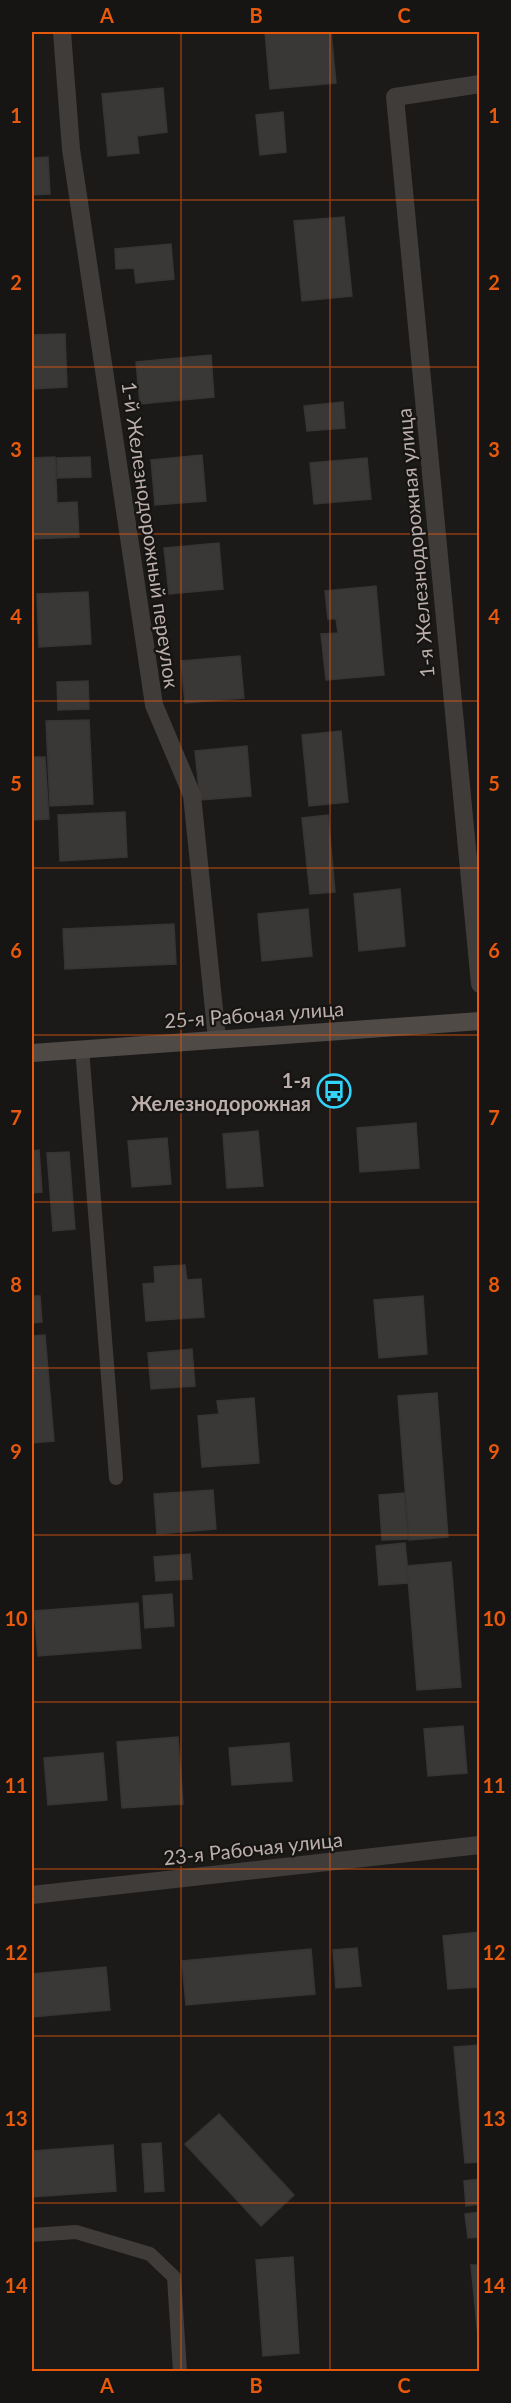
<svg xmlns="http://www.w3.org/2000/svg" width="511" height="2403" viewBox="0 0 511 2403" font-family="Lato,sans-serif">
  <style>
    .building { fill: #3a3836; stroke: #373533; stroke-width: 1.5 }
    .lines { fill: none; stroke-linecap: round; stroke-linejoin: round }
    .service { stroke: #403c3a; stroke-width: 14 }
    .minor { stroke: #403c3a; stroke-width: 18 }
    .secondary { stroke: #504a47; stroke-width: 18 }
    .grid { fill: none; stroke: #e8590c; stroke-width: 1.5; stroke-opacity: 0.55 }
    .labels { text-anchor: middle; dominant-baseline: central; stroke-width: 4.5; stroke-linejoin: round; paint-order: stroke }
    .street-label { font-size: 20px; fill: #bbaeab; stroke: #161514 }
    .poi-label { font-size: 20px; font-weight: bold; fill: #bbaeab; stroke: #161514; text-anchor: end }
    .neatline { fill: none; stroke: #e8590c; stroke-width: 2 }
    .grid-label { font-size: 20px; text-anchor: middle; font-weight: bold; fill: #e8590c }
  </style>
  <rect width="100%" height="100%" fill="#1b1a19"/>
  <g class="building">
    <path d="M 265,32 L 331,32 L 336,83 L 270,89 Z"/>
    <path d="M 163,88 L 167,132 L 137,136 L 139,153 L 108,156 L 102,94 Z"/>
    <path d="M 283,112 L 286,152 L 260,155 L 256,115 Z"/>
    <path d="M 48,157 L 50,194 L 32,195 L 32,158 Z"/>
    <path d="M 344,217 L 352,296 L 302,301 L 294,221 Z"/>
    <path d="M 171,244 L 174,279 L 136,283 L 134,268 L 116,269 L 115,249 Z"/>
    <path d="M 65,334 L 67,387 L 32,389 L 32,335 Z"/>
    <path d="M 211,355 L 214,397 L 140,404 L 136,362 Z"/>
    <path d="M 343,402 L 345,428 L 307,431 L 304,406 Z"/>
    <path d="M 202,455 L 206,501 L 155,505 L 151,460 Z"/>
    <path d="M 55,457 L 57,503 L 77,502 L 79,537 L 32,539 L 32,458 Z"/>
    <path d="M 90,457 L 91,477 L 57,478 L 57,458 Z"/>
    <path d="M 367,458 L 371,499 L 314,504 L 310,463 Z"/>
    <path d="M 219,543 L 223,589 L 169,594 L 164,548 Z"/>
    <path d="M 376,586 L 384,675 L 326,680 L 321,634 L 338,633 L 336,619 L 328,619 L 325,591 Z"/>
    <path d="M 88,592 L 91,644 L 39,647 L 37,594 Z"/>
    <path d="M 240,656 L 244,698 L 185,703 L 181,661 Z"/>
    <path d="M 88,681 L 89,709 L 58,710 L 57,682 Z"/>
    <path d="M 89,720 L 93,804 L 50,806 L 46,721 Z"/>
    <path d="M 341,731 L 348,802 L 309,806 L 302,735 Z"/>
    <path d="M 247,746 L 251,796 L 200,800 L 195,751 Z"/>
    <path d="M 32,757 L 45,757 L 49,819 L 32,820 Z"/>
    <path d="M 125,812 L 127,857 L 60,861 L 58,815 Z"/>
    <path d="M 328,815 L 335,892 L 310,894 L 302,818 Z"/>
    <path d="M 400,889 L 405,946 L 359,951 L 354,894 Z"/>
    <path d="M 308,909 L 312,956 L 262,961 L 258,914 Z"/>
    <path d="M 174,924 L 176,964 L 65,969 L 63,929 Z"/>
    <path d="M 416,1123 L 419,1168 L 360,1172 L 357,1128 Z"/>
    <path d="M 258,1131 L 263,1186 L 227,1188 L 223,1134 Z"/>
    <path d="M 167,1138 L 171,1184 L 132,1187 L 128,1141 Z"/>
    <path d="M 39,1150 L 42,1192 L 32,1193 L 32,1151 Z"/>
    <path d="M 69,1152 L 75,1229 L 53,1231 L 47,1153 Z"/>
    <path d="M 185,1265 L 187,1280 L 201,1279 L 204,1317 L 146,1321 L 143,1284 L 155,1283 L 154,1267 Z"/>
    <path d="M 32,1296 L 40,1296 L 42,1322 L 32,1323 Z"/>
    <path d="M 423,1296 L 427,1354 L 379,1358 L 374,1300 Z"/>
    <path d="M 45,1335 L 54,1441 L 32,1443 L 32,1336 Z"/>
    <path d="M 192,1349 L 195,1386 L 151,1389 L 148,1353 Z"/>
    <path d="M 437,1393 L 448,1537 L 409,1540 L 398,1396 Z"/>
    <path d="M 254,1398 L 259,1463 L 202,1467 L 198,1416 L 219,1414 L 217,1401 Z"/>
    <path d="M 213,1490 L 216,1529 L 157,1534 L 154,1494 Z"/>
    <path d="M 404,1493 L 408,1539 L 382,1540 L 379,1495 Z"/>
    <path d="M 405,1543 L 409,1583 L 379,1585 L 376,1546 Z"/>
    <path d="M 190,1554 L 192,1579 L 156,1581 L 154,1557 Z"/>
    <path d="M 451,1562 L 461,1687 L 417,1690 L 407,1566 Z"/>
    <path d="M 172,1594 L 174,1626 L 145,1628 L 143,1596 Z"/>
    <path d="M 138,1603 L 141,1648 L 38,1656 L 34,1611 Z"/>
    <path d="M 463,1726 L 467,1773 L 428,1776 L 424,1729 Z"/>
    <path d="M 178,1737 L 183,1804 L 122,1808 L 117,1742 Z"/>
    <path d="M 289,1743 L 292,1781 L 232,1785 L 229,1748 Z"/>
    <path d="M 103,1753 L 107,1800 L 48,1805 L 44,1758 Z"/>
    <path d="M 480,1932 L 480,1987 L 448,1989 L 443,1936 Z"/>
    <path d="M 357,1948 L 361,1986 L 336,1988 L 333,1950 Z"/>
    <path d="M 311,1949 L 315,1994 L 186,2005 L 182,1961 Z"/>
    <path d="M 106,1967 L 110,2010 L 32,2017 L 32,1974 Z"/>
    <path d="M 480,2045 L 480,2162 L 465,2163 L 454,2047 Z"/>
    <path d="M 219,2114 L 294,2195 L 261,2226 L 185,2144 Z"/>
    <path d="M 161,2143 L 164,2191 L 145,2192 L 142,2144 Z"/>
    <path d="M 113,2145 L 116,2191 L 32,2197 L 32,2151 Z"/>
    <path d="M 480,2179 L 480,2204 L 466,2206 L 464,2181 Z"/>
    <path d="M 480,2212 L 480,2237 L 468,2238 L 465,2214 Z"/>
    <path d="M 293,2257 L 299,2353 L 263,2356 L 256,2260 Z"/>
    <path d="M 471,2265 L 480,2265 L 480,2356 Z"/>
  </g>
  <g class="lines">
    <g class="service">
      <path d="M 82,1048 L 116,1478"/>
      <path d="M 32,2235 L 76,2232 L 150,2254 L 174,2277 L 180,2372"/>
    </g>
    <g class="minor">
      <path d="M 62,32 L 71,149 L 154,705 L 192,795 L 217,1039"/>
      <path d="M 480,84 L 395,97 L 480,984"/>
      <path d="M 32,1895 L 480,1845"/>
    </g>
    <path class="secondary" d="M 32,1053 L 480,1021"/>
  </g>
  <path class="grid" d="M 181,32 L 181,2372M 330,32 L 330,2372M 32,200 L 480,200M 32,367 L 480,367M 32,534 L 480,534M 32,701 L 480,701M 32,868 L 480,868M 32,1035 L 480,1035M 32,1202 L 480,1202M 32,1368 L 480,1368M 32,1535 L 480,1535M 32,1702 L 480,1702M 32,1869 L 480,1869M 32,2036 L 480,2036M 32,2203 L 480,2203"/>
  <defs>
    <symbol id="bus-ring" viewBox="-11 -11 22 22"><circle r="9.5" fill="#161514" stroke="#33d3f9" stroke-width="1.5"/><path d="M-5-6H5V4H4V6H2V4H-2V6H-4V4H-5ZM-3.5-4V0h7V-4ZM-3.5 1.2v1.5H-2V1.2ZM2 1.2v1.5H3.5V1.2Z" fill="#33d3f9"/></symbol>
  </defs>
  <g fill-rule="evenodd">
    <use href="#bus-ring" x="315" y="1072" width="38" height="38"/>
  </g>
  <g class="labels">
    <g class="street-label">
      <text transform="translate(151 535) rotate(82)">1-й Железнодорожный переулок</text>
      <text transform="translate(415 543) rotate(-95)">1-я Железнодорожная улица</text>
      <text transform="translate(254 1014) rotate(-4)">25-я Рабочая улица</text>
      <text transform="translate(253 1848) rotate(-6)">23-я Рабочая улица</text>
    </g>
    <g class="poi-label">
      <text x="311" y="1080">1-я<tspan x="311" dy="23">Железнодорожная</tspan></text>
    </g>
  </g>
  <rect width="511" height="2403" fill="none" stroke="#161514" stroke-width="66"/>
  <rect x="33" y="33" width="445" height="2337" class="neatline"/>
  <g class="grid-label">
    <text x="107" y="23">A</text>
    <text x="256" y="23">B</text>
    <text x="404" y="23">C</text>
    <text x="16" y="123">1</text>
    <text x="494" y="123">1</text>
    <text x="16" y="290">2</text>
    <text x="494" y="290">2</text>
    <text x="16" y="457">3</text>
    <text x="494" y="457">3</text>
    <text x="16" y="624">4</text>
    <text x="494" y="624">4</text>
    <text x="16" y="791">5</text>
    <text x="494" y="791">5</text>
    <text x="16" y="958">6</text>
    <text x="494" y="958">6</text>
    <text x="16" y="1125">7</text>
    <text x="494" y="1125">7</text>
    <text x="16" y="1292">8</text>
    <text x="494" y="1292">8</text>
    <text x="16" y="1459">9</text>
    <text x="494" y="1459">9</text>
    <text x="16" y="1626">10</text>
    <text x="494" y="1626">10</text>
    <text x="16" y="1793">11</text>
    <text x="494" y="1793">11</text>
    <text x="16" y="1960">12</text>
    <text x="494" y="1960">12</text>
    <text x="16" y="2126">13</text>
    <text x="494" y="2126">13</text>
    <text x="16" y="2293">14</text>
    <text x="494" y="2293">14</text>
    <text x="107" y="2393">A</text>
    <text x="256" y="2393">B</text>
    <text x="404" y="2393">C</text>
  </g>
</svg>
